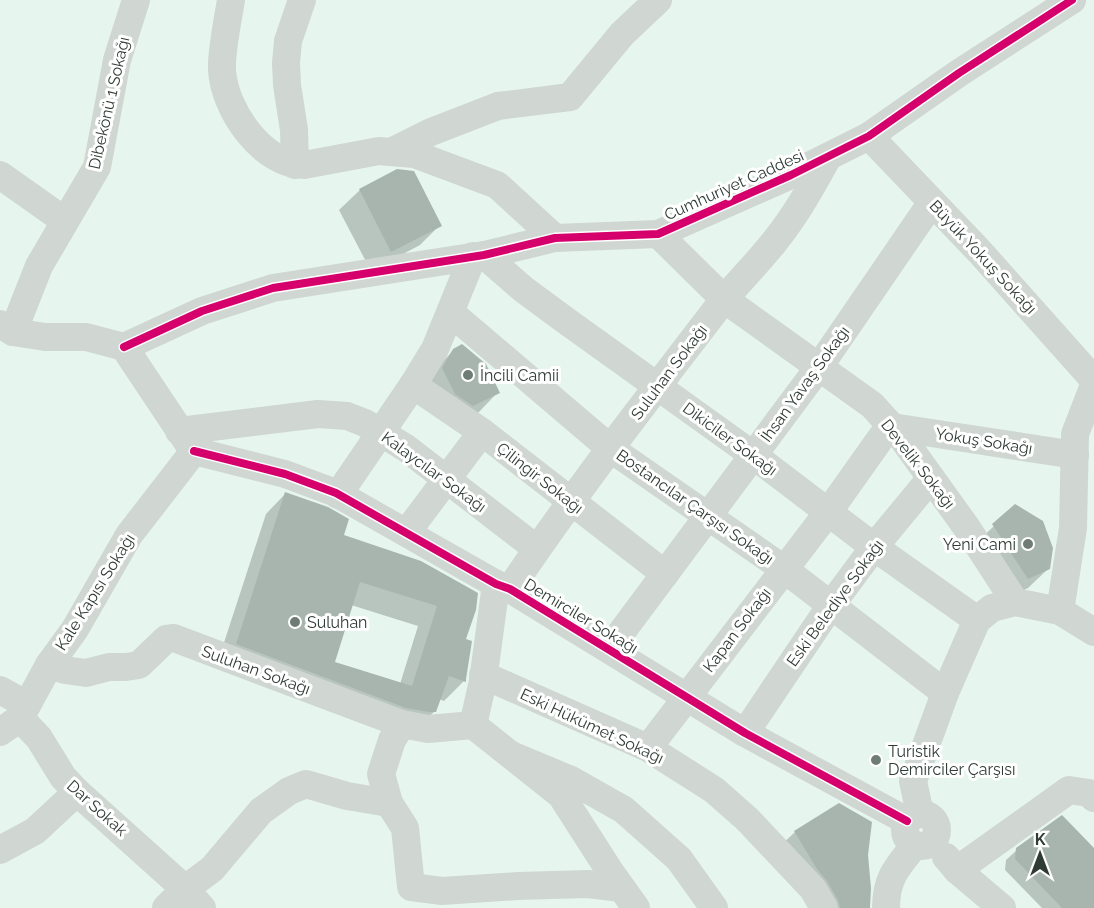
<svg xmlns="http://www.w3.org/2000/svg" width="1094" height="908" viewBox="0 0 1094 908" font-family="Raleway,sans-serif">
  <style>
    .shadow { fill: #0003; fill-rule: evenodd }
    .building { fill: #a8b5ae; fill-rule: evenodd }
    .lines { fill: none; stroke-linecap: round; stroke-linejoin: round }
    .minor { stroke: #d0d6d2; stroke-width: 28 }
    .cycleway-casing { stroke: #fff; stroke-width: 11 }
    .cycleway { stroke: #d6006c; stroke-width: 8 }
    .poi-dot { fill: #6f7c76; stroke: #fff; stroke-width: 2 }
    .labels { text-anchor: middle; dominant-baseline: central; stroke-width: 6; stroke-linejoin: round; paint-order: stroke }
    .street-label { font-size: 16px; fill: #2f3b35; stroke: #fff }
    .poi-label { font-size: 16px; fill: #2f3b35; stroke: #fff; text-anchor: start }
  </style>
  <rect width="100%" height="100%" fill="#e6f6ee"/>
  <g class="shadow">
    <path d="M 360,190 L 440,225 L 420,245 L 371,271 L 339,210 Z"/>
    <path d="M 454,350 L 498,392 L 478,413 L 423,390 L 433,371 Z"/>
    <path d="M 286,493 L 342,536 L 421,562 L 464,640 L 464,681 L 444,701 L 439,699 L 435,711 L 414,731 L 217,664 L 266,514 ZM 351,605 L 418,626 L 400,684 L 333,663 Z"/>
    <path d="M 1015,506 L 1049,568 L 1028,588 L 1008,598 L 973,546 Z"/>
    <path d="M 795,832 L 866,855 L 868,908 L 819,908 L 779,847 Z"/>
    <path d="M 1017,850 L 1094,850 L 1094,908 L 1042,908 L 1005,870 L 1006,860 Z"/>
  </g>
  <g class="building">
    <path d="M 397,169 L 414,171 L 442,226 L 391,252 L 359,189 Z"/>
    <path d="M 462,344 L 486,364 L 500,393 L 473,406 L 455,394 L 442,368 L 453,349 Z"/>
    <path d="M 285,492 L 328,507 L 349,519 L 344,535 L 421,561 L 478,593 L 476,610 L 466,639 L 472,641 L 466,679 L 466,682 L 449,676 L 436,712 L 429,712 L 406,708 L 236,644 ZM 360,582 L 437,606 L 412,686 L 335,662 Z"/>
    <path d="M 1015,504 L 1043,521 L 1053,548 L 1050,569 L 1028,579 L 992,524 Z"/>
    <path d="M 839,803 L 872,822 L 868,855 L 871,888 L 870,908 L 840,908 L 838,900 L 827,881 L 817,869 L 794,831 Z"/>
    <path d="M 1062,815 L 1094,848 L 1094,908 L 1062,908 L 1015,859 L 1016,848 Z"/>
  </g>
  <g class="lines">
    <g class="minor">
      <path d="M 231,0 C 228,19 221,52 222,70 C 224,109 262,165 304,165 L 379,151 L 414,154 L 497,185 L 555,238"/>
      <path d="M 869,136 L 979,251 L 1094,380"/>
      <path d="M 391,152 L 431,132 L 498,106 L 570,97 L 622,34 L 658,0"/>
      <path d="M 295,165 L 294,130 L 287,85 L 286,63 L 288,41 L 302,0"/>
      <path d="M 0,175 L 65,221"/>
      <path d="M 658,234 L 724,299 L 872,405 L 903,439 L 967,528 L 1015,602"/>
      <path d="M 484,255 L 523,289 L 565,320 L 753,455 L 874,547 L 977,620"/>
      <path d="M 451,313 L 611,449 L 784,569 L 945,693"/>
      <path d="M 0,324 L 13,332 L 45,337 L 86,337 L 124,347 L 190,446"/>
      <path d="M 13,332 L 39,266 L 97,167 L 117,60 L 136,0"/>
      <path d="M 124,347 L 202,311 L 273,288 L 484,255 L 555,238 L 658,234 L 791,175 L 869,136 L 959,73 L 1072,0"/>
      <path d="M 413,385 L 482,432 L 665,574"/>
      <path d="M 892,427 L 1075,455"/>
      <path d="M 179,431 L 318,414 L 347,416 L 365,423 L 406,448 L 537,549"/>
      <path d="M 194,451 L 285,474 L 336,493 L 496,584 L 510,589 L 745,733 L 907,821"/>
      <path d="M 338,495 L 413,385 L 435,349 L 473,256"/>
      <path d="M 407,532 L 482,432"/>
      <path d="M 510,589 C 575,492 647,400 718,307 C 736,284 757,264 775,241 C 796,215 812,186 828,157"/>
      <path d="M 1060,611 L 1073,528 L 1075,434 L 1094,385"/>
      <path d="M 609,649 L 819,367 L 932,202"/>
      <path d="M 49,665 L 65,670 L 86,673 L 109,667 L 126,667 L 139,665 L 166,639 L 174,638 L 402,724 L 428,729 L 473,725"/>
      <path d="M 483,675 L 648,748 L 714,790 L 747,819 L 813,889 L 824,908"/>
      <path d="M 0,690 L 27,705"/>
      <path d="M 20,718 L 39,738 L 63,777 L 77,792 L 185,889 L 202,908"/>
      <path d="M 402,724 L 392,740 L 381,774 L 389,803 L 405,828 L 411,887 L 442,891 L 518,886 L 588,884 L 621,888"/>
      <path d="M 473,725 L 561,795 L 611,873 L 636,908"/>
      <path d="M 473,725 L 483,681 L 496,584"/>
      <path d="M 0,732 L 20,718 L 49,665 L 75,629 L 129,535 L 194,451"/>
      <path d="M 745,733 L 831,605 L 874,547 L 931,478"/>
      <path d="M 648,748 L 829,511 L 890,425"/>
      <path d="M 511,755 L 571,780 L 624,810 L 679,859 L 714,908"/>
      <circle cx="921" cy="830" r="16"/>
      <path d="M 920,814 L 913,781 L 945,693 L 977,620 L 992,608 L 1015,602 L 1060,611 L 1094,632"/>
      <path d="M 0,850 L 35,831 L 77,792"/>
      <path d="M 946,857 L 957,870 L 1002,908"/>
      <path d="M 957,870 L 1069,790 L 1089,793 L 1094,798"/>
      <path d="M 166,908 L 185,889 L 212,869 L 261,811 L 289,791 L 306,784 L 347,796 L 389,803"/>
      <path d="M 886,908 C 886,878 897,867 915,845"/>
    </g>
    <defs>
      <g id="cycleway">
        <path d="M 124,347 L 202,311 L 273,288 L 484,255 L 555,238 L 658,234 L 791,175 L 869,136 L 959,73 L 1072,0"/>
        <path d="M 194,451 L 285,474 L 336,493 L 496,584 L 510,589 L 745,733 L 907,821"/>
      </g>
    </defs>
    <use href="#cycleway" class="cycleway-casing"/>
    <use href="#cycleway" class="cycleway"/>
  </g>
  <g class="poi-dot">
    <circle cx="468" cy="375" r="6"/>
    <circle cx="1028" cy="544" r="6"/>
    <circle cx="295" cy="622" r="6"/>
    <circle cx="876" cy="760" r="6"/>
  </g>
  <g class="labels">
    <g class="street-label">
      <text transform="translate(109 103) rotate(-77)">Dibekönü 1 Sokağı</text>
      <text transform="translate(734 185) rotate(-24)">Cumhuriyet Caddesi</text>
      <text transform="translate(983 257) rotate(47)">Büyük Yokuş Sokağı</text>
      <text transform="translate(669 372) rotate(-53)">Suluhan Sokağı</text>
      <text transform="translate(805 384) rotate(-54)">İhsan Yavaş Sokağı</text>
      <text transform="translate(730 439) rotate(36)">Dikiciler Sokağı</text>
      <text transform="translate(984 441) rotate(9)">Yokuş Sokağı</text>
      <text transform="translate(918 464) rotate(52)">Develik Sokağı</text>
      <text transform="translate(434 472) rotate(36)">Kalaycılar Sokağı</text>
      <text transform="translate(540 478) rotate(38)">Çilingir Sokağı</text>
      <text transform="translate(695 507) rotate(35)">Bostancılar Çarşısı Sokağı</text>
      <text transform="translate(95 592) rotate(-58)">Kale Kapısı Sokağı</text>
      <text transform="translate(835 603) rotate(-54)">Eski Belediye Sokağı</text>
      <text transform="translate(581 616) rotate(31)">Demirciler Sokağı</text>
      <text transform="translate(737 630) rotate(-53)">Kapan Sokağı</text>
      <text transform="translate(256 670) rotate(20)">Suluhan Sokağı</text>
      <text transform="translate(592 726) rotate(25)">Eski Hükümet Sokağı</text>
      <text transform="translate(97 808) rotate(42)">Dar Sokak</text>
    </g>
    <g class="poi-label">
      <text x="480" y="375">İncili Camii</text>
      <text x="1016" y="544" text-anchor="end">Yeni Cami</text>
      <text x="307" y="622">Suluhan</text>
      <text x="888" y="751">Turistik<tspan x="888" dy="18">Demirciler Çarşısı</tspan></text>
    </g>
  </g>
  <g transform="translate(1040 854)" stroke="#ffffff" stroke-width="4.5" paint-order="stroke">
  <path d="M0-4.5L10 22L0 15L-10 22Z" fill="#2f3b35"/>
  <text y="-9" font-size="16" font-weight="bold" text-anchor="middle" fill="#2f3b35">K</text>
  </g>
</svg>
